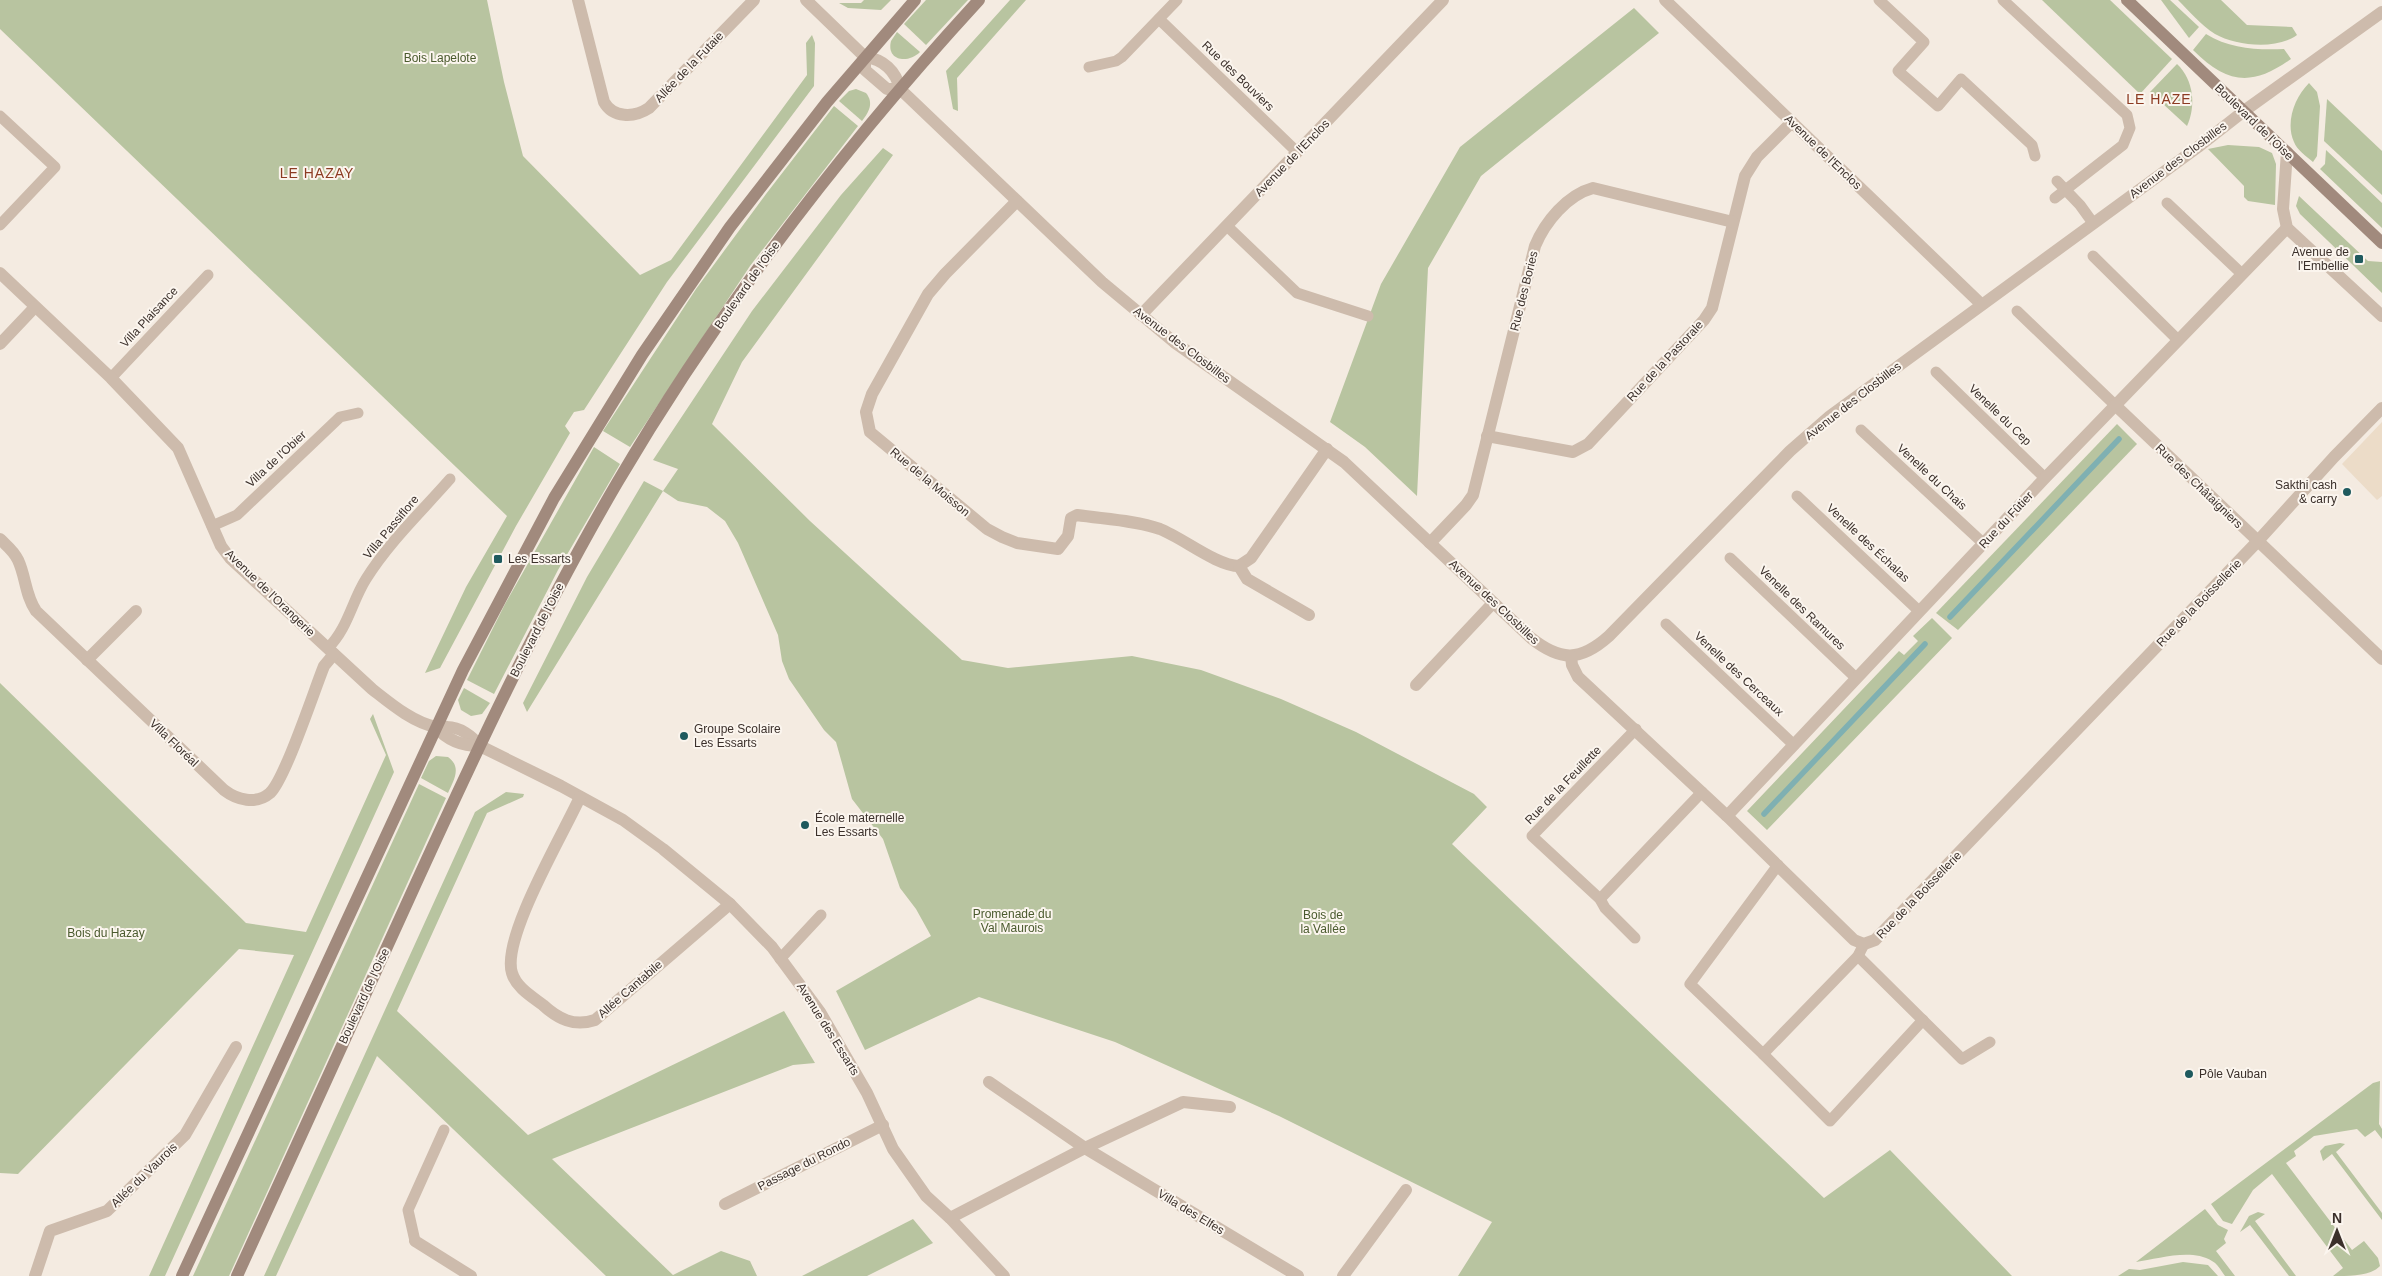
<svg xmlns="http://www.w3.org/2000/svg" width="2382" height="1276" viewBox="0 0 2382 1276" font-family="Arial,sans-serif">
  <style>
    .green { fill: #b8c4a0 }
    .plaza { fill: #ecdcc8 }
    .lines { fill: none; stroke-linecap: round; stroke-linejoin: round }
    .stream { stroke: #7fb0b2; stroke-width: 5.5 }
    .service { stroke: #cdbbac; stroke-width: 11 }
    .minor { stroke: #cdbbac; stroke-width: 12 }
    .tertiary { stroke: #cdbbac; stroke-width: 12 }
    .secondary { stroke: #a18a7d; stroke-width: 12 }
    .poi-dot { fill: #1f5a5e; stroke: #fbf5ee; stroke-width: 2 }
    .labels { text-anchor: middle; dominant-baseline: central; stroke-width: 4; stroke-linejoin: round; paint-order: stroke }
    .park-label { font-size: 12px; fill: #4a5a2e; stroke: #fbf5ee }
    .street-label { font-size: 12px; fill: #3b302b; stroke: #fbf5ee }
    .poi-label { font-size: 12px; fill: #3b302b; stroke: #fbf5ee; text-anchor: start }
    .neighbourhood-label { font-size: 14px; letter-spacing: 1px; fill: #8c3b22; stroke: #fbf5ee }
  </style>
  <rect width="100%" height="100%" fill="#f4ebe1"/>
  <g class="green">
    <path d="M 0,0 L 487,0 L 504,82 L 523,156 L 640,275 L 671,260 L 807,75 L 806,43 L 812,35 L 815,43 L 814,86 L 667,282 L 584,410 L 574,412 L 565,426 L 570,433 L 516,526 L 440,668 L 425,673 L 466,587 L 507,516 L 0,29 Z"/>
    <path d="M 864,0 L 891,0 L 881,10 L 848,8 L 839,3 L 861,3 Z"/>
    <path d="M 926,0 L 968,0 L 926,45 L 904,24 Z"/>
    <path d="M 1010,0 L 1026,0 L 957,78 L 958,111 L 953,109 L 946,71 Z"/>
    <path d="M 2042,0 L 2110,0 L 2172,59 L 2140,94 Z"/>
    <path d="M 2161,0 L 2170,0 L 2199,27 L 2189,38 Z"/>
    <path d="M 2178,0 L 2221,0 L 2247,25 L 2292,27 L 2297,35 C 2277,50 2236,46 2215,34 C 2201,25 2189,11 2178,0 Z"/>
    <path d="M 1634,8 L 1659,33 L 1481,176 L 1428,268 L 1417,496 L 1365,447 L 1330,422 L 1381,284 L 1460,147 Z"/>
    <path d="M 897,32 L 920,52 C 908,64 886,61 891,41 Z"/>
    <path d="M 2206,34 C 2230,49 2257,50 2284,49 L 2291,59 C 2252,87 2227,84 2193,50 Z"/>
    <path d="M 2177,64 C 2194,80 2196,106 2187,126 L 2150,92 Z"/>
    <path d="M 2309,83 L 2317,92 L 2320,106 L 2317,156 L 2313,162 C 2306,156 2297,150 2294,142 C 2285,122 2295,97 2309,83 Z"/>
    <path d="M 856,89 L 866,93 C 874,103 869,112 862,121 L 839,101 L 849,91 Z"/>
    <path d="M 2327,99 L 2382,151 L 2382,195 L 2324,141 Z"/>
    <path d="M 834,106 L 858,126 L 750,266 L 630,447 L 603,431 L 696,289 L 766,194 Z"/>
    <path d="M 2228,145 L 2259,147 L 2272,153 L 2276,164 L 2275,205 L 2248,201 L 2244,197 L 2244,186 L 2208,149 Z"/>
    <path d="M 883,148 L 893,155 L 742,362 L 712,424 L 810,521 L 962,660 L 1008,668 L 1132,656 L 1201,670 L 1281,699 L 1356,732 L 1474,794 L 1487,807 L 1452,844 L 1824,1198 L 1890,1150 L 2012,1276 L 1458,1276 L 1492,1222 L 1279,1116 L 1115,1042 L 979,997 L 865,1050 L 836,991 L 931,936 L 916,909 L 900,888 L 883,839 L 852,799 L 836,742 L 824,730 L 789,679 L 782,661 L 778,635 L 738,543 L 725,521 L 707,507 L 678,501 L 663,491 L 527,712 L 523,703 L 587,577 L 644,481 L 663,491 L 678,469 L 653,460 L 752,311 L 841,195 Z"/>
    <path d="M 2326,150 L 2382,203 L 2382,228 L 2320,169 L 2325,164 Z"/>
    <path d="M 2299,196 L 2368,261 L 2382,262 L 2382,293 L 2300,214 L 2296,206 Z"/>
    <path d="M 2117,424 L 2137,444 L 1958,630 L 1936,613 Z"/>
    <path d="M 594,447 L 620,464 L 558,570 L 494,694 L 467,680 L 505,604 Z"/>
    <path d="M 1932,618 L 1952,638 L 1767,830 L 1747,811 L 1899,651 L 1904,655 L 1918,641 L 1913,636 Z"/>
    <path d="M 0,683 L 246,923 L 306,932 L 386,755 L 370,719 L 373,714 L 394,772 L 165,1276 L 149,1276 L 294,955 L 239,949 L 18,1174 L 0,1173 Z"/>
    <path d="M 464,688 L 490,703 L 482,714 L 471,716 L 461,710 L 458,700 Z"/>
    <path d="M 436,756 L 448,757 C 462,767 454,780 448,793 L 421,778 L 429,761 Z"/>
    <path d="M 419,784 L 446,798 L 229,1276 L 193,1276 Z"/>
    <path d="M 506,792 L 524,794 L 523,797 L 487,813 L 397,1011 L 528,1135 L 784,1011 L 815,1063 L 793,1065 L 552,1159 L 673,1275 L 721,1251 L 750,1261 L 757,1276 L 606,1276 L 377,1056 L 276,1276 L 264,1276 L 475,812 Z"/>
    <path d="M 2380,1081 L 2379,1124 L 2382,1129 L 2382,1139 L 2375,1130 L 2365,1137 L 2357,1129 L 2314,1136 L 2294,1151 L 2296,1156 L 2286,1163 L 2352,1250 L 2364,1241 L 2378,1258 L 2380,1266 C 2371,1276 2350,1276 2333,1276 L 2343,1268 L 2272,1174 L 2253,1190 L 2232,1224 L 2223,1221 L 2211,1204 L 2373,1083 Z"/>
    <path d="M 2340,1143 L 2345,1144 L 2336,1152 L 2382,1213 L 2382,1220 L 2332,1154 L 2323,1161 L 2320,1151 L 2325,1146 Z"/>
    <path d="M 2205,1209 L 2218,1225 L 2228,1230 L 2224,1239 L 2226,1243 L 2216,1251 L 2235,1276 L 2225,1276 C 2221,1271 2218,1264 2212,1261 C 2191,1248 2158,1259 2136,1262 Z"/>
    <path d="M 2258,1212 L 2265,1214 L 2255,1221 L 2296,1276 L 2289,1276 L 2250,1225 L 2240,1232 L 2249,1216 Z"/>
    <path d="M 913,1219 L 933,1243 L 867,1276 L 802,1276 Z"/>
    <path d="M 2183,1262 L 2208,1265 L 2218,1276 L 2118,1276 L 2129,1269 L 2140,1270 Z"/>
  </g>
  <path class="plaza" d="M 2382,422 L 2382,496 L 2377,500 L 2342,464 Z"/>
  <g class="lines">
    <g class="stream">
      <path d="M 1950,617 L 2119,439"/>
      <path d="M 1764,814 L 1925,644"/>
    </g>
    <g class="service">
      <path d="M 1879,0 L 1924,42 L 1898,71 L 1938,106 L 1961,79 L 2032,145 L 2035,156"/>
      <path d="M 2003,0 L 2127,115 L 2130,128 L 2123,145 L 2055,198"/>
      <path d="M 1159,19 L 1297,152"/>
      <path d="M 1089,67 L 1116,61 L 1122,57 L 1177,0"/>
      <path d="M 0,116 L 55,167 L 0,225"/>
      <path d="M 2057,181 L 2080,205 L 2093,223"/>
      <path d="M 2167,203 L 2242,274"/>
      <path d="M 1227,226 L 1297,293 L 1368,316"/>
      <path d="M 2093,256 L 2177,339"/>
      <path d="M 2017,311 L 2115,405"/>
      <path d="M 1936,372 L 2045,478"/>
      <path d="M 111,378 L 208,275"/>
      <path d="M 1861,430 L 1984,544"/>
      <path d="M 1797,496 L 1919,611"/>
      <path d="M 212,526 L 237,515 L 340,417 L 358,413"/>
      <path d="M 1730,558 L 1855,677"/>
      <path d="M 1666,624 L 1794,745"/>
      <path d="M 328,648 C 348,628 352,601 366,579 C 389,542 422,511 450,479"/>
      <path d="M 1778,865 L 1690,984 L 1763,1054 L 1858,956 L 1864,944"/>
      <path d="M 1600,899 L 1702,792"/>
      <path d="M 1635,938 L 1605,908 L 1600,899 L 1532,836 L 1636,729"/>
      <path d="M 1858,956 L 1962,1059 L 1990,1042"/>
      <path d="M 780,959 L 821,915"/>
      <path d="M 1763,1054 L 1830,1121 L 1923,1020"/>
      <path d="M 415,1241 L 408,1210 L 444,1130"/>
    </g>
    <g class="minor">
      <path d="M 578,0 L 604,102 C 613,118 634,118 649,108 L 754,0"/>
      <path d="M 806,0 L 865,57"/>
      <path d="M 1665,0 L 1981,304"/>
      <path d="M 865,57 C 883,59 896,71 900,89 L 887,89 L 865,70 Z"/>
      <path d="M 900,89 L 1102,282 L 1174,342 L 1344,462 L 1531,638 C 1560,661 1580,662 1609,636 L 1790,451 L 1830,416 L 2198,147 L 2244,111"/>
      <path d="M 2287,152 L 2283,209 L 2287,228 L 2382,316"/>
      <path d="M 1017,201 L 945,274 L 928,294 L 872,394 L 866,412 L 870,432 L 987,529 L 1002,537 L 1017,543 L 1058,549 L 1068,536 L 1071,518 L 1077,515 C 1103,519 1134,520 1160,529 C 1183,538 1217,566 1239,566 L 1251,558 L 1327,449"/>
      <path d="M 0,273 L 111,378 L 178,448 L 221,546 L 230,558 L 372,689 C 390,703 412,722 436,727 C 439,727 444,726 447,727 C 460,727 472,736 480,746 L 561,786 L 623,820 L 663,849 L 730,904 L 772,947 L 820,1012 L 867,1093 L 893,1149 L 926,1196 L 950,1218 L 1004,1276"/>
      <path d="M 1141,315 L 1443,0"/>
      <path d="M 0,344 L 35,307"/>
      <path d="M 2115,405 L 2382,659"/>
      <path d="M 1487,436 L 1573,452 L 1588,444 L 1704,320 L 1712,308 L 1745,176 L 1757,157 L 1792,122"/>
      <path d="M 0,539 C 7,546 14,551 18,560 C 26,577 25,595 36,611 L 224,790 C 237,800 256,805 270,793 C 285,779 314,691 324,666 L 334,654"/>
      <path d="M 1430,543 L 1466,505 L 1473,495 L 1535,246 C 1545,222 1567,195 1593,188 L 1733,222"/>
      <path d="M 1239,566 L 1247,579 L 1309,615"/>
      <path d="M 1571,656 L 1572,665 L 1578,677 L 1727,816 L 1854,940 L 1864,944 L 1875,940 L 2257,542 L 2334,457 L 2382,408"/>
      <path d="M 87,660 L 136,611"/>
      <path d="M 1416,685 L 1493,603"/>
      <path d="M 436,727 C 447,740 463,746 480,746"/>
      <path d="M 580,797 C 564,833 501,938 512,973 C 516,987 531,996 543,1005 C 558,1019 574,1027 595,1020 L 730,904"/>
      <path d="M 1727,816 L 2045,478 L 2287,228"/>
      <path d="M 989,1082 L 1085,1148 L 1298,1276"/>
      <path d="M 725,1204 L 883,1125"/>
      <path d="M 950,1218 L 1085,1148 L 1183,1102 L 1230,1107"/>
      <path d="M 415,1241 L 471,1276"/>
      <path d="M 35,1276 L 50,1231 L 107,1211 L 185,1135 L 236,1047"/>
      <path d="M 1343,1276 L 1406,1190"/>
    </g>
    <path class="tertiary" d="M 2244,111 L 2382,12"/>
    <g class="secondary">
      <path d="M 2127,0 L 2382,243"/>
      <path d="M 182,1276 L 463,670 L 554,498 L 642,355 L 730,227 L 827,102 L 915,0"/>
      <path d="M 237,1276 C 293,1151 350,1027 407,903 C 472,760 538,618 617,483 C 719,309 843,148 979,0"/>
    </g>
  </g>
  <g class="poi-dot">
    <rect x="2354" y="254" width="10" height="10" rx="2.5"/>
    <circle cx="2347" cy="492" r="5"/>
    <rect x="493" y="554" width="10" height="10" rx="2.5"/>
    <circle cx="684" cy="736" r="5"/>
    <circle cx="805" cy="825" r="5"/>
    <circle cx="2189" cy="1074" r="5"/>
  </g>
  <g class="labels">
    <g class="park-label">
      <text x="440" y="58">Bois Lapelote</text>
      <text x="1012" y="914">Promenade du<tspan x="1012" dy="14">Val Maurois</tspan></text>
      <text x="1323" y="915">Bois de<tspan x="1323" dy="14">la Vallée</tspan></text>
      <text x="106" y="933">Bois du Hazay</text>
    </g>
    <g class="street-label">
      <text transform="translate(689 67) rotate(-46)">Allée de la Futaie</text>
      <text transform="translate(1238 76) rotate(44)">Rue des Bouviers</text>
      <text transform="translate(2254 122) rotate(44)">Boulevard de l'Oise</text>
      <text transform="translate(1823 152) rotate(44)">Avenue de l'Enclos</text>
      <text transform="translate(1292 158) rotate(-46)">Avenue de l'Enclos</text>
      <text transform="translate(2178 160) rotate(-37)">Avenue des Closbilles</text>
      <text transform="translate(747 285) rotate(-55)">Boulevard de l'Oise</text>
      <text transform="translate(1524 291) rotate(-76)">Rue des Bories</text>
      <text transform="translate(149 317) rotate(-47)">Villa Plaisance</text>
      <text transform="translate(1182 345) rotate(37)">Avenue des Closbilles</text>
      <text transform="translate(1665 361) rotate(-47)">Rue de la Pastorale</text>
      <text transform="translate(1853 401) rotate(-38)">Avenue des Closbilles</text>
      <text transform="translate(2000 415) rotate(44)">Venelle du Cep</text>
      <text transform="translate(276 459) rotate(-43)">Villa de l'Obier</text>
      <text transform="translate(1932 477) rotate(43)">Venelle du Chais</text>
      <text transform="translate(930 482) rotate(40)">Rue de la Moisson</text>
      <text transform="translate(2199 486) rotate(44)">Rue des Châtaigniers</text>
      <text transform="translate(2006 520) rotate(-47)">Rue du Fûtier</text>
      <text transform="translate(391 527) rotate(-50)">Villa Passiflore</text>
      <text transform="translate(1868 543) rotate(43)">Venelle des Échalas</text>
      <text transform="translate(270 593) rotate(44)">Avenue de l'Orangerie</text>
      <text transform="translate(1494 602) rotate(43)">Avenue des Closbilles</text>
      <text transform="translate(2199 603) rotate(-46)">Rue de la Boissellerie</text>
      <text transform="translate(1802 608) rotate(44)">Venelle des Ramures</text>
      <text transform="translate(537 630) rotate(-63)">Boulevard de l'Oise</text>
      <text transform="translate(1739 674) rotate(43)">Venelle des Cerceaux</text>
      <text transform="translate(174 743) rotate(44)">Villa Floréal</text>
      <text transform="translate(1563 785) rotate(-46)">Rue de la Feuillette</text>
      <text transform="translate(1919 895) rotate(-46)">Rue de la Boissellerie</text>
      <text transform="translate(630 989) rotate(-41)">Allée Cantabile</text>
      <text transform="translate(364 996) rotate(-65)">Boulevard de l'Oise</text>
      <text transform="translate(828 1029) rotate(58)">Avenue des Essarts</text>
      <text transform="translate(804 1164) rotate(-27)">Passage du Rondo</text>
      <text transform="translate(144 1175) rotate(-44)">Allée du Vaurois</text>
      <text transform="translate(1191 1212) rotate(31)">Villa des Elfes</text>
    </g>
    <g class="poi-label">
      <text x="2349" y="252" text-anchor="end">Avenue de<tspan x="2349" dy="14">l'Embellie</tspan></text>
      <text x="2337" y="485" text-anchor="end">Sakthi cash<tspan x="2337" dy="14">&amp; carry</tspan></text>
      <text x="508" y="559">Les Essarts</text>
      <text x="694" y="729">Groupe Scolaire<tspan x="694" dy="14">Les Essarts</tspan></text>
      <text x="815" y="818">École maternelle<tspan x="815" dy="14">Les Essarts</tspan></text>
      <text x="2199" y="1074">Pôle Vauban</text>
    </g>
    <g class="neighbourhood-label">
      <text x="2159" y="99">LE HAZE</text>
      <text x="317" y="173">LE HAZAY</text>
    </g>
  </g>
  <g transform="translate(2337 1231)" stroke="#fbf5ee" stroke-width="4" paint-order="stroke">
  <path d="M0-4L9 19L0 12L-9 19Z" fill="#3b302b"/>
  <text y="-8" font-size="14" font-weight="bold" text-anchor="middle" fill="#3b302b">N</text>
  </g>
</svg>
